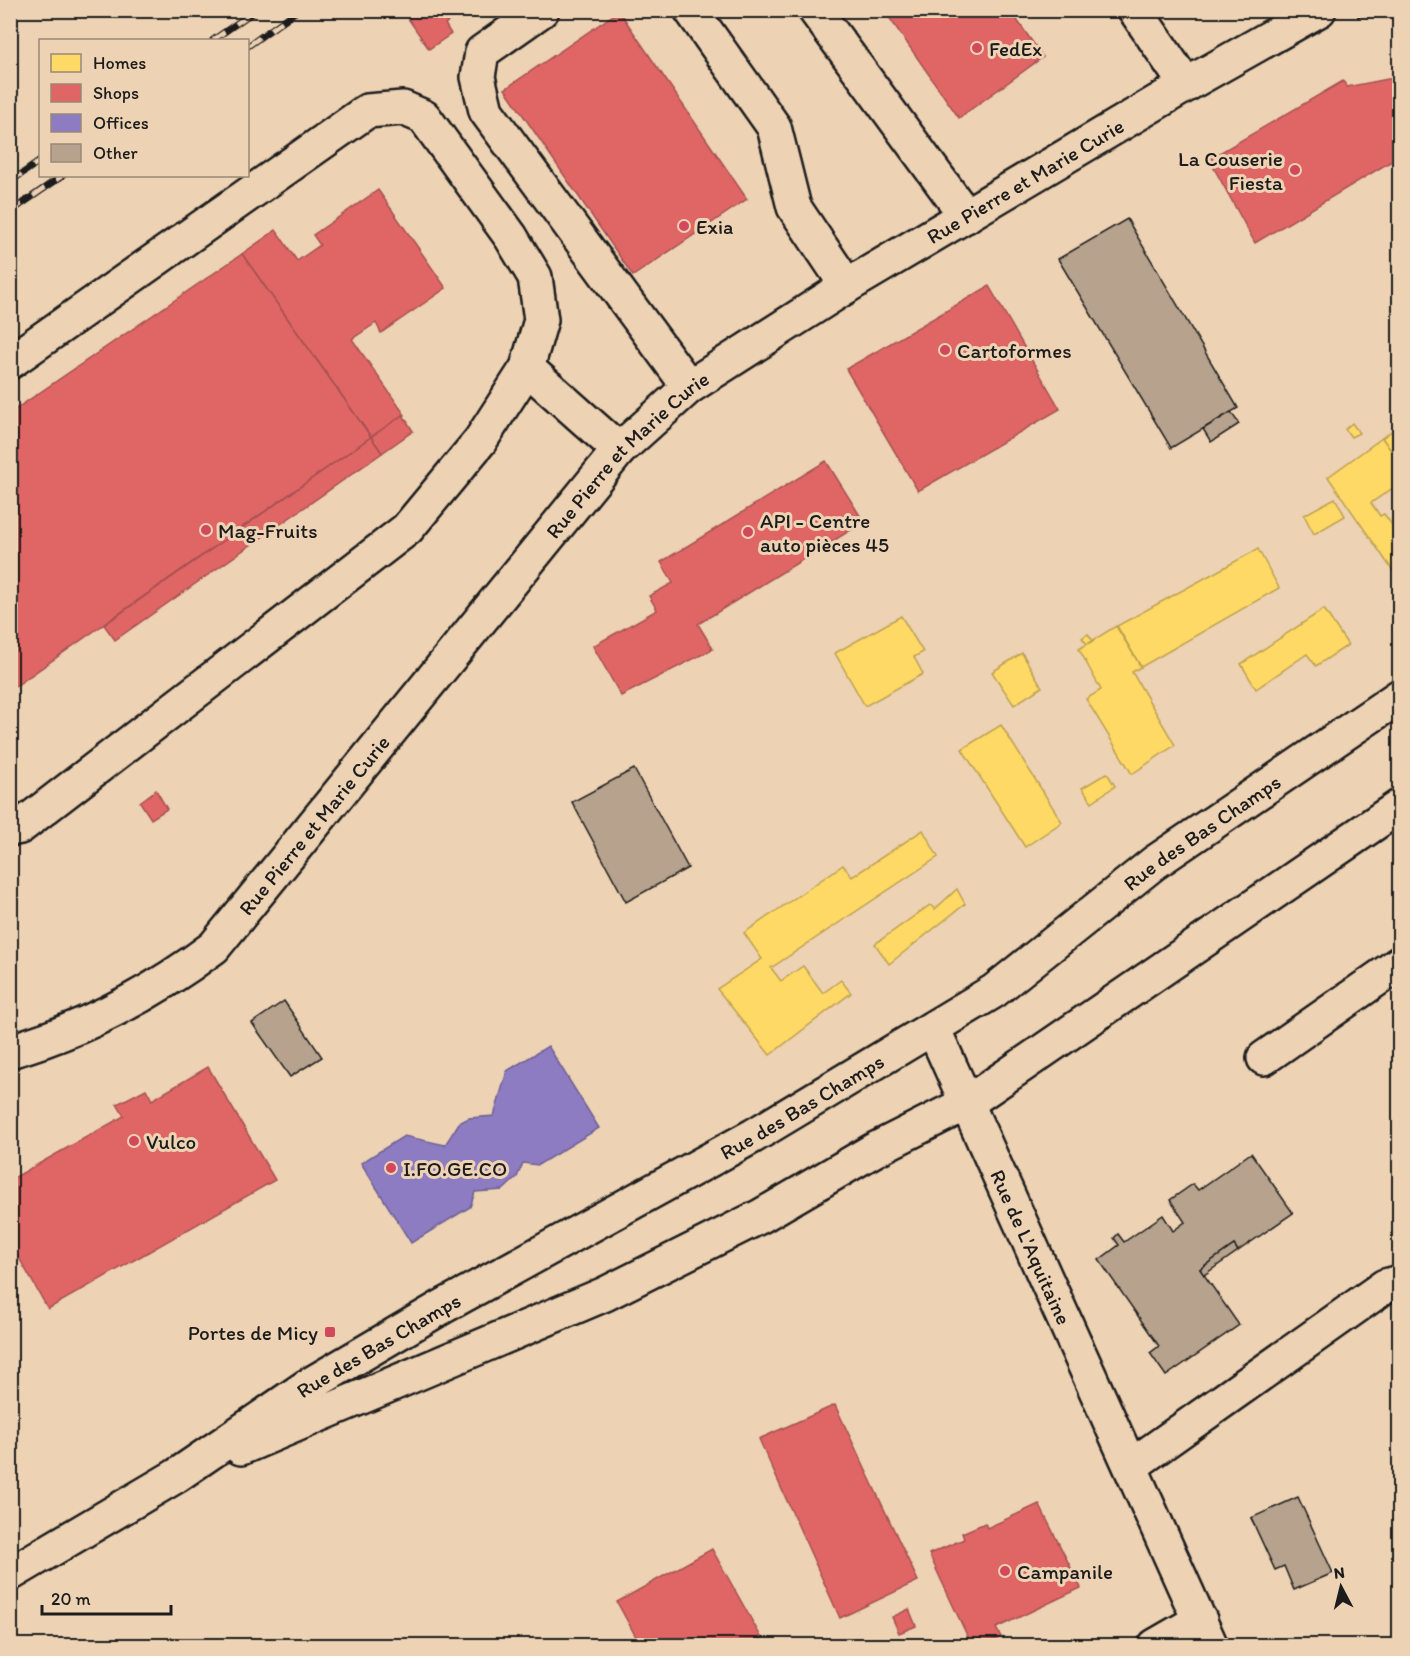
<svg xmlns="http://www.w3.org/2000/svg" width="1410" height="1656" viewBox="0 0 1410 1656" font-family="Itim,sans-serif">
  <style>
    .homes { fill: #ffd966; stroke: #bba050; stroke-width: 1.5 }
    .shops { fill: #e06666; stroke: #a55050; stroke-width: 1.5 }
    .offices { fill: #8e7cc3; stroke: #6c5f91; stroke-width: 1.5 }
    .building { fill: #b6a28d; stroke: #1c1c1c; stroke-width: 1.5 }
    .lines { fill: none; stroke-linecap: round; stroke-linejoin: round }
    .minor-casing { stroke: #1c1c1c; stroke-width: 38 }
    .path { stroke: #1c1c1c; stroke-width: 4; stroke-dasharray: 6 4.5; stroke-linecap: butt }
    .minor { stroke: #edd2b4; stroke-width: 33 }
    .rail-casing { stroke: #1c1c1c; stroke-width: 7 }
    .rail { stroke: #edd2b4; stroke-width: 4.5; stroke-dasharray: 14; stroke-linecap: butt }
    .poi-dot { fill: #d1495b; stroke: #edd2b4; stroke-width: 2 }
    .labels { text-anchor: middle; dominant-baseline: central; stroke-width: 6; stroke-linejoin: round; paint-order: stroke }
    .poi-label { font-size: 21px; fill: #1c1c1c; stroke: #edd2b4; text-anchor: start }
    .street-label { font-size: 21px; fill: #1c1c1c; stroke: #edd2b4 }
  </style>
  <rect width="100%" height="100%" fill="#edd2b4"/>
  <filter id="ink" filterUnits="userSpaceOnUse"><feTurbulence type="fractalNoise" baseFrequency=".0167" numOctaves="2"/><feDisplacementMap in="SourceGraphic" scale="12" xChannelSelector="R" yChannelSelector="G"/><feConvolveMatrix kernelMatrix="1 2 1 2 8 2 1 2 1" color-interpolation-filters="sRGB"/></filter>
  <g filter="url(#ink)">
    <g class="homes">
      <path d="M 1352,423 L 1359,433 L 1351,437 L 1345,429 Z"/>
      <path d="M 1400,425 L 1400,463 L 1382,438 Z"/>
      <path d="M 1382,438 L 1400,463 L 1400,483 L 1371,503 L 1380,516 L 1384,514 L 1400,536 L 1400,581 L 1328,477 Z"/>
      <path d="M 1335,498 L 1345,516 L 1314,534 L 1304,515 Z"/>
      <path d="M 1258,549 L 1279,588 L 1141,667 L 1117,626 Z"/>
      <path d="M 1324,609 L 1348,645 L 1316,666 L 1307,654 L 1256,689 L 1241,664 Z"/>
      <path d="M 901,616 L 923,652 L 914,657 L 923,674 L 865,706 L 835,653 Z"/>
      <path d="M 1116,626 L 1141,667 L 1132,672 L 1175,745 L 1132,774 L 1086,699 L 1101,690 L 1079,649 Z"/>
      <path d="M 1088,634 L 1093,641 L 1087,644 L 1082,638 Z"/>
      <path d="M 1022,653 L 1042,687 L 1014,705 L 992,672 Z"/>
      <path d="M 1001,725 L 1062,822 L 1025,847 L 962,749 Z"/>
      <path d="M 1107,773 L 1115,786 L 1092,802 L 1082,788 Z"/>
      <path d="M 923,830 L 938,857 L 771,968 L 781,981 L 803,966 L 823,993 L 841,980 L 851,993 L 770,1055 L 717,989 L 762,959 L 744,933 L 843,865 L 852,877 Z"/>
      <path d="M 957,889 L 965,904 L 889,964 L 875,944 L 930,905 L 935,909 Z"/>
    </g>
    <g class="shops">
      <path d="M 416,10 L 464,10 L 445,24 L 451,34 L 429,49 L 407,17 Z"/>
      <path d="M 884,10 L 1010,10 L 1043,57 L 959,118 Z"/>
      <path d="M 619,11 L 747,199 L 633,276 L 505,89 Z"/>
      <path d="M 1388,79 L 1400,79 L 1400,156 L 1255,243 L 1209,159 L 1343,81 L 1347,87 Z"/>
      <path d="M 378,190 L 446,288 L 381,333 L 376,323 L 352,339 L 405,415 L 371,437 L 242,254 L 276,230 L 297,261 L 320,245 L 313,235 Z"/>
      <path d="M 242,254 L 371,437 L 10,690 L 10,413 Z"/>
      <path d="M 989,286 L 1060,409 L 918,491 L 846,369 Z"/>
      <path d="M 403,415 L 413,431 L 382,453 L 371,437 Z"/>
      <path d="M 371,437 L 382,453 L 115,640 L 104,625 Z"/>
      <path d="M 826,461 L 864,522 L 698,624 L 713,649 L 621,696 L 593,646 L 657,610 L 649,596 L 673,583 L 661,562 Z"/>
      <path d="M 156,790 L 167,809 L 151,819 L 140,802 Z"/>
      <path d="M 208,1067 L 275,1180 L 48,1309 L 10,1242 L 10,1180 L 124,1116 L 117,1104 L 146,1089 L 152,1100 Z"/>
      <path d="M 835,1405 L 918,1581 L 840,1618 L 759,1439 Z"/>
      <path d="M 1039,1504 L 1081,1588 L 996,1628 L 1001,1637 L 982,1646 L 972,1646 L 929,1554 L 964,1539 L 962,1533 L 985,1523 L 987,1528 Z"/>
      <path d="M 712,1549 L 766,1646 L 641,1646 L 617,1602 Z"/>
      <path d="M 909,1609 L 916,1626 L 899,1633 L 892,1617 Z"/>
    </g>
    <path class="offices" d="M 548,1046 L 599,1128 L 538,1165 L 523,1163 L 517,1177 L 503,1190 L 475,1192 L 470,1207 L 411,1243 L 361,1163 L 404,1136 L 445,1145 L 459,1123 L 469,1118 L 494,1116 L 507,1071 Z"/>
    <g class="building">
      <path d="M 1127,219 L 1238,408 L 1171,448 L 1058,259 Z"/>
      <path d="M 1231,412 L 1239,424 L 1211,442 L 1203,429 Z"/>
      <path d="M 634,769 L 688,868 L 626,902 L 572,802 Z"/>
      <path d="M 284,1001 L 322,1057 L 290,1077 L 252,1023 Z"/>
      <path d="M 1251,1153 L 1293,1213 L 1238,1251 L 1234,1245 L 1200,1269 L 1239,1325 L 1166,1376 L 1150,1353 L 1159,1346 L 1099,1260 L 1119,1245 L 1114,1238 L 1118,1234 L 1124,1242 L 1163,1215 L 1173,1231 L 1185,1222 L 1170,1200 L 1193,1184 L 1198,1190 Z"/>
      <path d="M 1234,1245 L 1238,1251 L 1204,1275 L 1200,1269 Z"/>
      <path d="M 1298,1497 L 1333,1573 L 1294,1590 L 1284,1566 L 1275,1570 L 1251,1518 Z"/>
    </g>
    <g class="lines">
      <defs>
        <g id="minor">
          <path d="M 542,10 L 482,52 L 478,77 L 486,111 L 689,387"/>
          <path d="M 691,10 L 774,127 L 794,207 L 847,286"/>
          <path d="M 815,10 L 966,216"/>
          <path d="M 1135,10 L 1186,85"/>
          <path d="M 10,362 L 367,111 L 403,108 L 424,117 L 511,237 L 535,277 L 541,320 L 527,368 L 480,441 L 407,529 L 20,827 L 10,829"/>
          <path d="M 527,368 L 619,450"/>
          <path id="s1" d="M 933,1028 L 1211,1646"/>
          <path id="s2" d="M 10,1051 C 86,1029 152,994 214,947 L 619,450 L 689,387 L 847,286 L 1186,85 L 1319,10"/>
          <path d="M 1264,1058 L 1400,963"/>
          <path d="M 241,1448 L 605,1294 L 761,1216 L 874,1150 L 967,1103 L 1400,806"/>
          <path d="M 1131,1466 L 1385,1286 L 1400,1282"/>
          <path id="s3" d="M 10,1574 L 176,1476 L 306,1387 L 442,1307 L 753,1136 L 994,991 L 1154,863 L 1400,696"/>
          <path d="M 1155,1646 L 1200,1620"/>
        </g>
      </defs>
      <use href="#minor" class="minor-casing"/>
      <path class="path" d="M 1357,16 L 1378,10"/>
      <use href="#minor" class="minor"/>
      <defs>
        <g id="rail">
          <path d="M 213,40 L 256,10"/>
          <path d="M 248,46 L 298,10"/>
          <path d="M 10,182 L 40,161"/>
          <path d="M 10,212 L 62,176"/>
        </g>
      </defs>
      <use href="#rail" class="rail-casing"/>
      <use href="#rail" class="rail"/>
    </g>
  </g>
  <g class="poi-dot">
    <circle cx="977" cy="48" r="6"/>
    <circle cx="1295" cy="170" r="6"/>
    <circle cx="684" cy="226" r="6"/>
    <circle cx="945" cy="350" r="6"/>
    <circle cx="206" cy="530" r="6"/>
    <circle cx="748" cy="532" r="6"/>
    <circle cx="134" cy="1141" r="6"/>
    <circle cx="391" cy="1168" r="6"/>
    <rect x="324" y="1326" width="12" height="12" rx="3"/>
    <circle cx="1005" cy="1571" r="6"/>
  </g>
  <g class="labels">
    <g class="poi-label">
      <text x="989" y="48">FedEx</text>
      <text x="1283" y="158" text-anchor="end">La Couserie<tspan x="1283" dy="24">Fiesta</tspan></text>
      <text x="696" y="226">Exia</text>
      <text x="957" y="350">Cartoformes</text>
      <text x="760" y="520">API - Centre<tspan x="760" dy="24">auto pièces 45</tspan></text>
      <text x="218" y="530">Mag-Fruits</text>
      <text x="146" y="1141">Vulco</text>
      <text x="403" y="1168">I.FO.GE.CO</text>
      <text x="318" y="1332" text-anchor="end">Portes de Micy</text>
      <text x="1017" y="1571">Campanile</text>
    </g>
    <g class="street-label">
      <text stroke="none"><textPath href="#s2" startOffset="1360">Rue Pierre et Marie Curie</textPath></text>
      <text stroke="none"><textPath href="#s2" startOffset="874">Rue Pierre et Marie Curie</textPath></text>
      <text stroke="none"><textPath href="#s2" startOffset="388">Rue Pierre et Marie Curie</textPath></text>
      <text stroke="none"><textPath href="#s3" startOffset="1406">Rue des Bas Champs</textPath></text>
      <text stroke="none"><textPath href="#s3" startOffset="920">Rue des Bas Champs</textPath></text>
      <text stroke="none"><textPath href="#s1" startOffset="240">Rue de L'Aquitaine</textPath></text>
      <text stroke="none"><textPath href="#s3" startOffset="434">Rue des Bas Champs</textPath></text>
    </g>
  </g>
  <rect width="1410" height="1656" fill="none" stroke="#edd2b4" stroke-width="36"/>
  <rect x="18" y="18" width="1374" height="1620" fill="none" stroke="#1c1c1c" stroke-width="2" filter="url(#ink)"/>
  <rect x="39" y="39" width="210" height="138" fill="#edd2b4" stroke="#998977" stroke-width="1.5"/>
  <rect x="51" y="54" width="30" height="18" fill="#ffd966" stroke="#998977" stroke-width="1.5"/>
  <text x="93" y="69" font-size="18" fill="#1c1c1c">Homes</text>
  <rect x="51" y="84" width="30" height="18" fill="#e06666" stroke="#998977" stroke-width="1.5"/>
  <text x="93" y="99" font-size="18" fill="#1c1c1c">Shops</text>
  <rect x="51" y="114" width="30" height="18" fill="#8e7cc3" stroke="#998977" stroke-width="1.5"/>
  <text x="93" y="129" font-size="18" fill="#1c1c1c">Offices</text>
  <rect x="51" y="144" width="30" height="18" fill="#b6a28d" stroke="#998977" stroke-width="1.5"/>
  <text x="93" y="159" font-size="18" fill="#1c1c1c">Other</text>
  <g transform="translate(1341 1587) rotate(353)" stroke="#edd2b4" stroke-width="4.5" paint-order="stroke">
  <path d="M0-4.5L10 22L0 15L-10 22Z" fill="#1c1c1c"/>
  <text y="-9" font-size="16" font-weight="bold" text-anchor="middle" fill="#1c1c1c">N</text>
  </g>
  <path d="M42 1605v9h129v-9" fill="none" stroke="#1c1c1c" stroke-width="3"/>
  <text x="51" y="1605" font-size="18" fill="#1c1c1c" stroke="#edd2b4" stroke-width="4.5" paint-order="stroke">20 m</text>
</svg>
